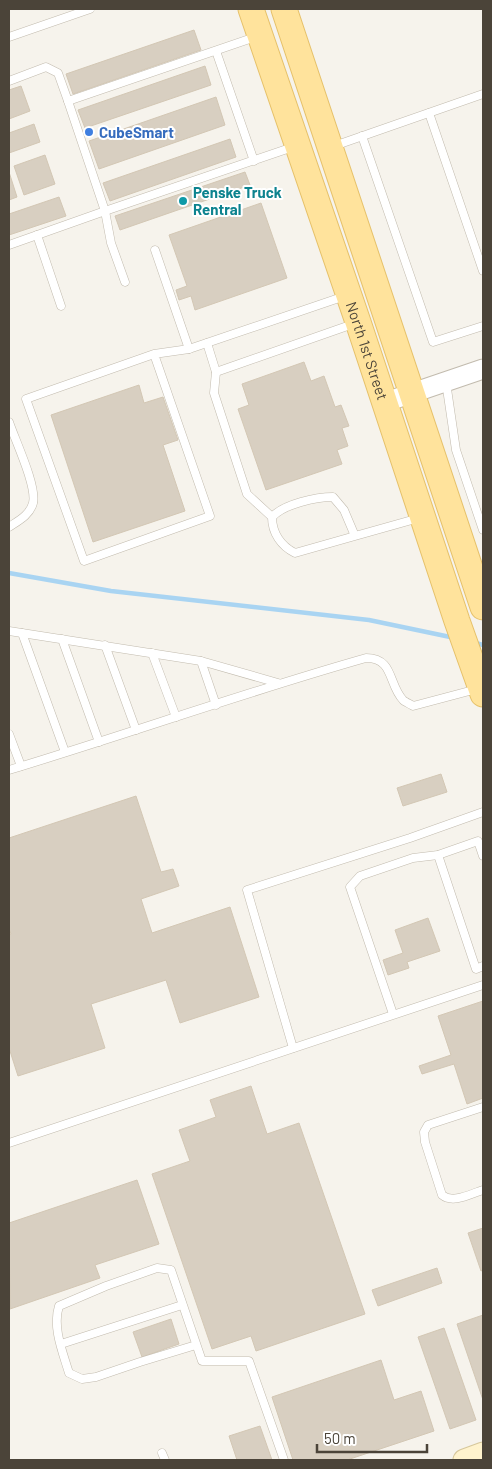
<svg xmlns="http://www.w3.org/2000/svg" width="492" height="1469" viewBox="0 0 492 1469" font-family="Barlow,sans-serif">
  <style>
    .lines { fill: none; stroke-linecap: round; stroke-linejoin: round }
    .stream { stroke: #a9d4f2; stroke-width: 4.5 }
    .building { fill: #d8cfc1; stroke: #d3c7b4 }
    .service-casing { stroke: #c2bbae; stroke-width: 9 }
    .tertiary-casing { stroke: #c2bbae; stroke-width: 21 }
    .secondary-casing { stroke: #d6c79b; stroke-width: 23 }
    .primary-casing { stroke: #e6c16a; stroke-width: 27 }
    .service { stroke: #fff; stroke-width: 8 }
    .tertiary { stroke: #fff; stroke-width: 19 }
    .secondary { stroke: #fff3cd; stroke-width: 21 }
    .primary { stroke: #ffe39c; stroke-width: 25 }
    .shop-dot { fill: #3f7fe0; stroke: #fff; stroke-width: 2 }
    .culture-dot { fill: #0f9aa8; stroke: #fff; stroke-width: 2 }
    .labels { text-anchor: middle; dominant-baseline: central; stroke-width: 4; stroke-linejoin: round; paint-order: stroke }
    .shop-label { font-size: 15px; font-weight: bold; fill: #366cbe; stroke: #fff; text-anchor: start }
    .culture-label { font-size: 15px; font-weight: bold; fill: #0d838f; stroke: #fff; text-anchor: start }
    .street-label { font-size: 15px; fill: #4b4439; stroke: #fff }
  </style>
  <rect width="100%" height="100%" fill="#f6f3ec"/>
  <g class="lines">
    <g class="stream">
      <path d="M 9,573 L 111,591 L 369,620 L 455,638"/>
      <path d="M 472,642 L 483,645"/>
    </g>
  </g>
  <g class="building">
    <path d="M 194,30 L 201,50 L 73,94 L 66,74 Z"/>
    <path d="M 205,66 L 211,85 L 85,128 L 78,110 Z"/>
    <path d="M 21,86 L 30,111 L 9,119 L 9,90 Z"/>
    <path d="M 216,97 L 225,125 L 99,169 L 89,141 Z"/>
    <path d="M 34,124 L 40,142 L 9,153 L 9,133 Z"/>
    <path d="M 230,139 L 236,157 L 110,201 L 103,183 Z"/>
    <path d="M 45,155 L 55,184 L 24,195 L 14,166 Z"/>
    <path d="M 9,172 L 17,197 L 9,200 Z"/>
    <path d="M 245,172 L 250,185 L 120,230 L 115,216 Z"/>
    <path d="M 59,197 L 66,216 L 9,235 L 9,214 Z"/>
    <path d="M 261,203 L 287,278 L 195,310 L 191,296 L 179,300 L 176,290 L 187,286 L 169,235 Z"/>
    <path d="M 304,362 L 311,381 L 324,376 L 335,407 L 341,405 L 349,426 L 342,428 L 348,446 L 337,450 L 342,464 L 266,490 L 238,409 L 249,405 L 242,384 Z"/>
    <path d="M 139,385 L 144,403 L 163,397 L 178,440 L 163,445 L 185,511 L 93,542 L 51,415 Z"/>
    <path d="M 441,774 L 447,792 L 403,806 L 397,788 Z"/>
    <path d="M 136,796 L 161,872 L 173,869 L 179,886 L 141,899 L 152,933 L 230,907 L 259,997 L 180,1023 L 166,980 L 91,1004 L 105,1048 L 18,1076 L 9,1048 L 9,935 L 11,934 L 9,929 L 9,838 Z"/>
    <path d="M 428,918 L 440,951 L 407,962 L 409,968 L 388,975 L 383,960 L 403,953 L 395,930 Z"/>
    <path d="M 483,1001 L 483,1098 L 467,1104 L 454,1064 L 422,1074 L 419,1066 L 451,1055 L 438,1016 Z"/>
    <path d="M 251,1086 L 267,1134 L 299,1123 L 365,1314 L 256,1351 L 251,1336 L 212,1349 L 152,1174 L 190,1161 L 179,1130 L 216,1117 L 210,1100 Z"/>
    <path d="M 137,1180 L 159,1244 L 95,1265 L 100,1278 L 10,1309 L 9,1223 Z"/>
    <path d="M 483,1228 L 483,1270 L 481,1271 L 468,1233 Z"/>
    <path d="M 437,1268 L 442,1283 L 378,1306 L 372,1290 Z"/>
    <path d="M 483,1315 L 483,1400 L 457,1324 Z"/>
    <path d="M 171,1319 L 179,1344 L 142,1357 L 133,1332 Z"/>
    <path d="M 444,1328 L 476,1420 L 450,1429 L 418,1337 Z"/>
    <path d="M 381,1360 L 394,1400 L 421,1391 L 434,1431 L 347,1460 L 293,1460 L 272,1397 Z"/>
    <path d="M 260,1426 L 272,1460 L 237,1460 L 229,1436 Z"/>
  </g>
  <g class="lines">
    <defs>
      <g id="service">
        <path d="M 258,36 L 68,101 L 105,211 L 293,147"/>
        <path d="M 9,37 L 90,9"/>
        <path d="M 216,51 L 254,161"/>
        <path d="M 9,81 L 46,67 L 58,73 L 68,101"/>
        <path d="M 429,113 L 483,271"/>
        <path d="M 362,136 L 433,342 L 483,326"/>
        <path d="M 334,146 L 483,94"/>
        <path d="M 37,235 L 61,306"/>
        <path d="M 9,245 L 105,211 L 111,243 L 125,282"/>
        <path d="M 155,250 L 189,349"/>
        <path d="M 207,343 L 216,372 L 356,323"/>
        <path d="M 154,354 L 210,516 L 84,561 L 26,399 L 154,354 L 189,349 L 345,296"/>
        <path d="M 216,372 L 214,393 L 247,494 L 272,517"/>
        <path d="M 446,382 L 456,450 L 483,530"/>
        <path d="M 9,422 C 15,440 37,486 33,503 C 30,515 18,521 9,527"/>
        <path d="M 355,536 L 295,553 C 281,546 272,533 272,517 C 284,504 316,497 333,497 L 344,510 L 355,536 L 419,518"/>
        <path d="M 9,631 L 201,661 L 278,683"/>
        <path d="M 22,633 L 65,752"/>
        <path d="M 62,639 L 99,742"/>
        <path d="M 105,645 L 136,730"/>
        <path d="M 152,653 L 176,717"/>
        <path d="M 201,661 L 216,705"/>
        <path d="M 9,734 L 21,766"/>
        <path d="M 9,770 C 128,734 246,692 366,658 C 394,658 388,684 403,700 C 405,702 410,704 413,706 L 477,689"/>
        <path d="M 438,855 L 476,969 L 483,966"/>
        <path d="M 393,1014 L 350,887 L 360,876 L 413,858 L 438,855 L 478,841 L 483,856"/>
        <path d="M 293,1048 L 247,890 L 410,838 L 483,812"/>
        <path d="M 483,1107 L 428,1125 L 424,1132 L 425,1142 L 442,1195 C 453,1204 470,1194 483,1190"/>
        <path d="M 9,1143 L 483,985"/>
        <path d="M 61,1344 L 182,1305"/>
        <path d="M 196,1345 L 140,1362 L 96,1377 L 82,1379 L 69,1373 C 63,1353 52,1327 59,1306 L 106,1286 L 157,1268 L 171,1270 L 202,1361 L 249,1361 L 284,1460"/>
        <path d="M 162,1453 L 165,1460"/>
      </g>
      <path id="tertiary" d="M 386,402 L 483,369"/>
      <path id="secondary" d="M 464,1460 L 483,1453"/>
      <g id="primary">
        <path id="s1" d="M 251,9 L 358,322 L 457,621 L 483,694"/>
        <path d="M 284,9 L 483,607"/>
      </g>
    </defs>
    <use href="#service" class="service-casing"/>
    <use href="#tertiary" class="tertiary-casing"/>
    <use href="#secondary" class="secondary-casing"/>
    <use href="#primary" class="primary-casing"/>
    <use href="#service" class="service"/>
    <use href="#tertiary" class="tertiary"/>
    <use href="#secondary" class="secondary"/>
    <use href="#primary" class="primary"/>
  </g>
  <circle class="shop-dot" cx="89" cy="132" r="5"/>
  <circle class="culture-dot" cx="183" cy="201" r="5"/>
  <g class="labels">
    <g class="shop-label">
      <text x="99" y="132">CubeSmart</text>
    </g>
    <g class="culture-label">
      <text x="193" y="192">Penske Truck<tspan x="193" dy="17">Rentral</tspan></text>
    </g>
    <g class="street-label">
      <text stroke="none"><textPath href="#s1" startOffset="361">North 1st Street</textPath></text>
    </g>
  </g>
  <rect width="492" height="1469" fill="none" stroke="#4b4439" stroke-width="20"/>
  <path d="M317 1444v8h110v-8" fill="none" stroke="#4b4439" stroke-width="2.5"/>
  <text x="324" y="1444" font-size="15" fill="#4b4439" stroke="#ffffff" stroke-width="4" paint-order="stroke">50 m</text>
</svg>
